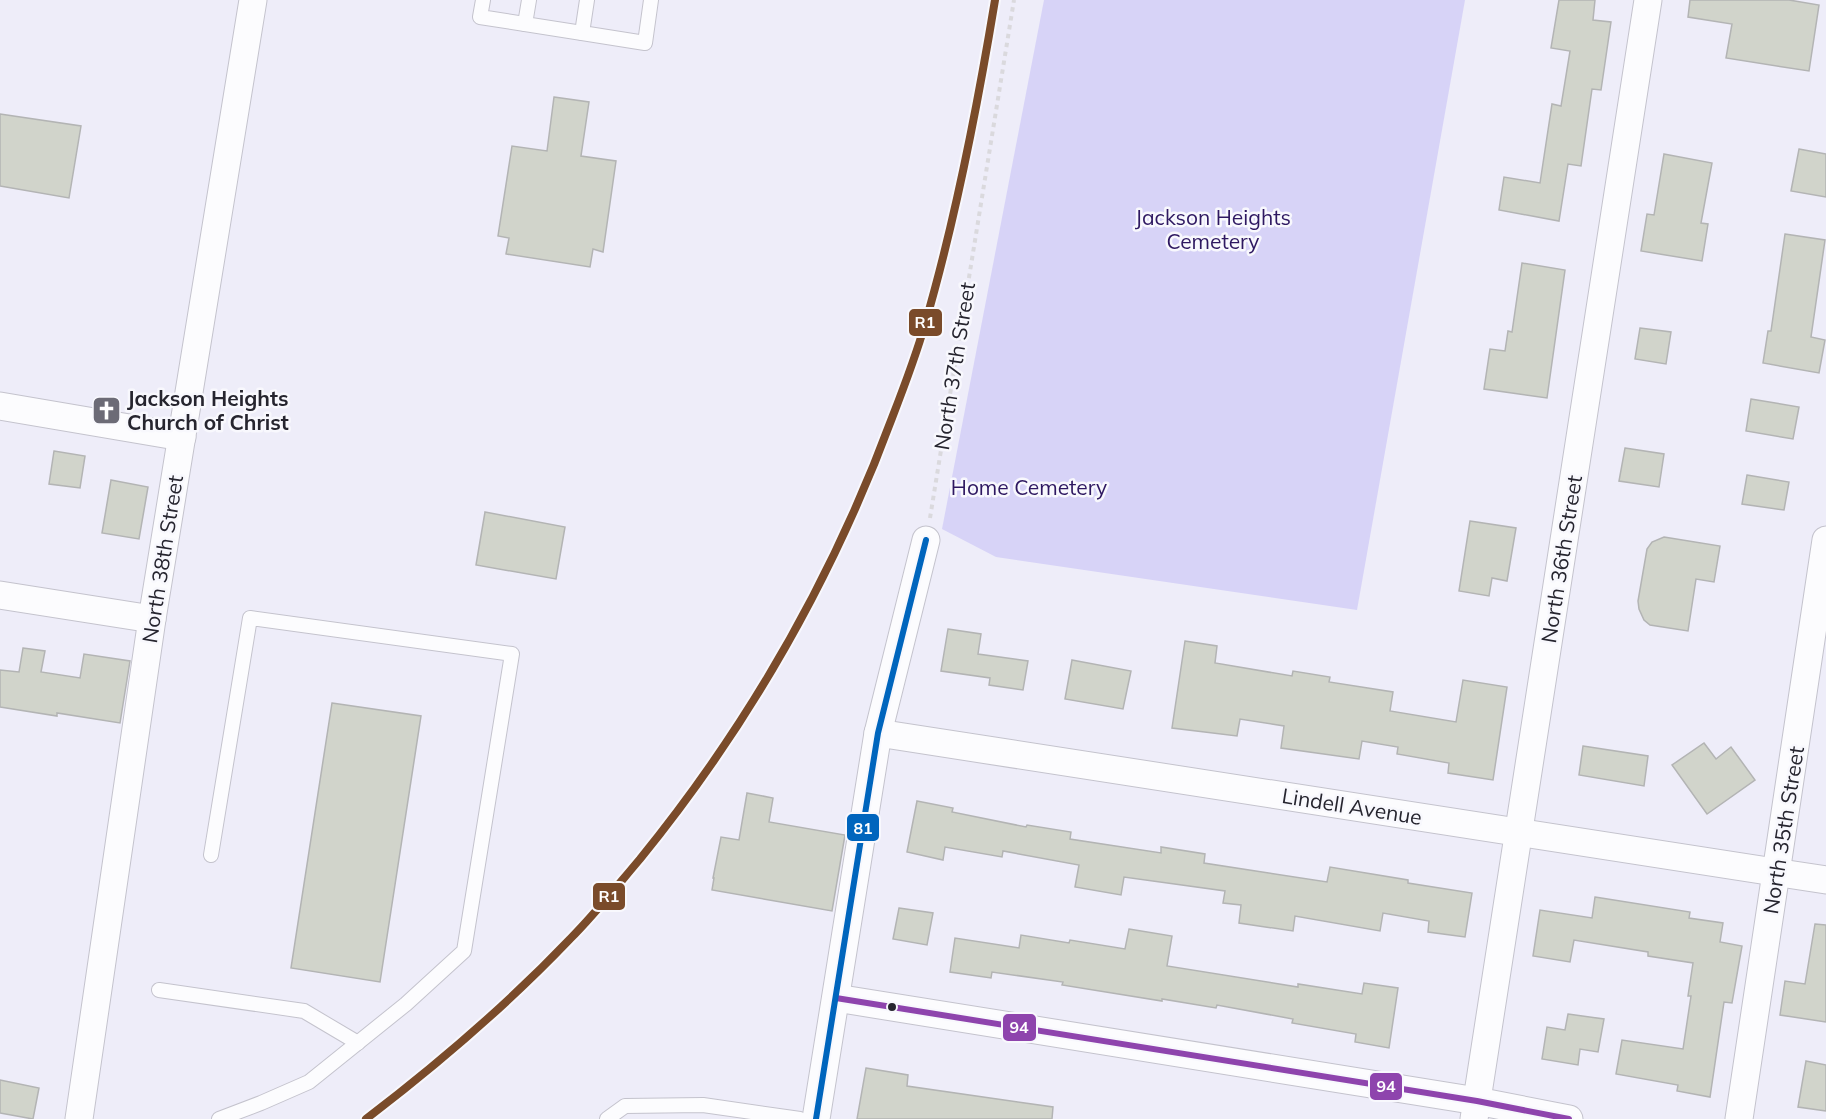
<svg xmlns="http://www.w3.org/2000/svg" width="1826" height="1119" viewBox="0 0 1826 1119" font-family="Mulish,sans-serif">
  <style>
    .green { fill: #d7d3f7 }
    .building { fill: #d1d4cb; stroke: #b3b4b4; stroke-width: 1.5 }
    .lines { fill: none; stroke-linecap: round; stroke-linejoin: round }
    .service-casing { stroke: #c4c3cd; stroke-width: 16 }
    .minor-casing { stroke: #c4c3cd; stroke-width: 29 }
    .path { stroke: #dad9dd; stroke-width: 4; stroke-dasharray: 4.5 4.5; stroke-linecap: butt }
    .service { stroke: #fcfcfe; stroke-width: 14 }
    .minor { stroke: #fcfcfe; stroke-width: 27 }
    .bus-1-casing { stroke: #f8f8fd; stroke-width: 10 }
    .bus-2-casing { stroke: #f8f8fd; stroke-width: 10 }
    .bus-1 { stroke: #8e44ad; stroke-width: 6 }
    .bus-2 { stroke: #0065bd; stroke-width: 6 }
    .rail-1-casing { stroke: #f8f8fd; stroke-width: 12 }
    .rail-1 { stroke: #7a4b2a; stroke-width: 8 }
    .bus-dot { fill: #26252f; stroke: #f8f8fd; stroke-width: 2 }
    .labels { text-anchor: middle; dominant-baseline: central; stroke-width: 5; stroke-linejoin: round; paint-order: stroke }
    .park-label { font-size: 21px; fill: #2e1861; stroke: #f8f8fd }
    .street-label { font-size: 21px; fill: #26252f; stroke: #f8f8fd }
    .poi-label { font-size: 21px; font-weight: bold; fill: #26252f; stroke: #f8f8fd; text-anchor: start }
    .line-badge { stroke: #f8f8fd; stroke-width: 2 }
    .badge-label { font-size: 16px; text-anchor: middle; font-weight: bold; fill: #fff }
  </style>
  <rect width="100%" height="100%" fill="#eeedf9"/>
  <path class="green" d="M 1044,0 L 1465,0 L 1357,610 L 996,557 L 942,529 Z"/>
  <g class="building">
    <path d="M 1559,0 L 1595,0 L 1593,20 L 1611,22 L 1601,90 L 1592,89 L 1581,166 L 1568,164 L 1559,221 L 1499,210 L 1504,177 L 1540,183 L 1552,104 L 1561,106 L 1570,51 L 1551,48 Z"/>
    <path d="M 1690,0 L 1789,0 L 1819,5 L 1809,71 L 1726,58 L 1732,24 L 1688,17 Z"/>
    <path d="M 554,97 L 589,102 L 581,156 L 616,161 L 603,252 L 593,249 L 590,267 L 506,254 L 509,238 L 498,236 L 512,146 L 547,151 Z"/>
    <path d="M 0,114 L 81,126 L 69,198 L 0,186 Z"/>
    <path d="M 1799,149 L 1826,154 L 1826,197 L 1791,191 Z"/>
    <path d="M 1664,154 L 1712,163 L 1701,223 L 1708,224 L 1702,261 L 1641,251 L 1647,214 L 1654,215 Z"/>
    <path d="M 1785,234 L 1825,240 L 1811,337 L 1825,340 L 1819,373 L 1763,363 L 1768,331 L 1771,331 Z"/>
    <path d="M 1522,263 L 1565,270 L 1547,398 L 1484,389 L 1490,349 L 1505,351 L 1508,331 L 1512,332 Z"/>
    <path d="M 1640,328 L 1671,332 L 1666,364 L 1635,359 Z"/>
    <path d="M 1751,399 L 1799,407 L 1793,439 L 1746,431 Z"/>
    <path d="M 1625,448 L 1664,454 L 1659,487 L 1619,481 Z"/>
    <path d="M 54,451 L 85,456 L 80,488 L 49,484 Z"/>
    <path d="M 1747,475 L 1789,482 L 1784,510 L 1742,504 Z"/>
    <path d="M 111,480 L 148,487 L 139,539 L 102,533 Z"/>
    <path d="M 485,512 L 565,527 L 556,579 L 476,565 Z"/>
    <path d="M 1470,521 L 1516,528 L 1507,581 L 1492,578 L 1489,596 L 1459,591 Z"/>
    <path d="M 1664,537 L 1720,546 L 1714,582 L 1696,579 L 1688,631 L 1650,625 L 1644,620 L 1639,609 L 1638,601 L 1647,549 L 1652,542 Z"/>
    <path d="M 948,629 L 981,634 L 978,654 L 1028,661 L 1023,690 L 989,685 L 990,678 L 941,671 Z"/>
    <path d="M 1185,641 L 1217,646 L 1215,663 L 1292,676 L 1293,671 L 1330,677 L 1329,682 L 1393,692 L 1390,711 L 1456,722 L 1463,680 L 1507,687 L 1493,780 L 1448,773 L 1449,763 L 1397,754 L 1398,747 L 1362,741 L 1359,759 L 1281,748 L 1284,726 L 1240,719 L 1237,736 L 1172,728 Z"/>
    <path d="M 23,648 L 45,651 L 41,672 L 80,678 L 84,654 L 130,661 L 120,723 L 57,713 L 57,716 L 0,707 L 0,670 L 19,672 Z"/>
    <path d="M 1072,660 L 1131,671 L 1123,709 L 1065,699 Z"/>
    <path d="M 332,703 L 421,716 L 380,982 L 291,968 Z"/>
    <path d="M 1704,743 L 1716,759 L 1731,747 L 1755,780 L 1707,814 L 1672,765 Z"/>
    <path d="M 1583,746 L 1648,756 L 1644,786 L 1579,775 Z"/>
    <path d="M 747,793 L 773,798 L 769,822 L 845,835 L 832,911 L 712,890 L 714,878 L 713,878 L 721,837 L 739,840 Z"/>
    <path d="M 917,801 L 953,808 L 952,812 L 1026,827 L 1027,825 L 1071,832 L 1070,839 L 1161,853 L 1161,847 L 1205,854 L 1204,863 L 1327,882 L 1330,867 L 1408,880 L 1408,883 L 1472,893 L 1465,937 L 1428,932 L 1429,921 L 1383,913 L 1380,931 L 1295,916 L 1293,931 L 1239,923 L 1241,905 L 1223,903 L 1225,891 L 1124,877 L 1121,895 L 1075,887 L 1079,865 L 1003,851 L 1002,857 L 945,847 L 943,860 L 907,852 Z"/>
    <path d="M 1595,897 L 1690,912 L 1689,918 L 1723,923 L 1720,942 L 1742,946 L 1732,1003 L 1724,1002 L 1710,1097 L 1677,1091 L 1678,1085 L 1616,1074 L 1622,1040 L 1683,1049 L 1691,996 L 1688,996 L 1693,963 L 1648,956 L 1648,952 L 1574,940 L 1570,962 L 1533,956 L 1540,910 L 1592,918 Z"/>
    <path d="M 899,908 L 933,913 L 927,945 L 893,939 Z"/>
    <path d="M 1815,924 L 1826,925 L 1826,1022 L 1780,1015 L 1785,981 L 1805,984 Z"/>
    <path d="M 1129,929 L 1172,936 L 1167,966 L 1298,987 L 1298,984 L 1362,994 L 1364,983 L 1398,988 L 1389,1048 L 1355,1042 L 1356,1034 L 1292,1023 L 1293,1019 L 1217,1005 L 1216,1008 L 1162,999 L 1162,1001 L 1062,985 L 1063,982 L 992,972 L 991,978 L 950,972 L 955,938 L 1019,948 L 1021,935 L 1069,943 L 1070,940 L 1125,949 Z"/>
    <path d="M 1568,1014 L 1604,1019 L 1598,1052 L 1580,1049 L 1578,1065 L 1542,1059 L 1547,1027 L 1565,1030 Z"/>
    <path d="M 1806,1061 L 1826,1065 L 1826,1111 L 1798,1107 Z"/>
    <path d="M 866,1068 L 908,1075 L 907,1086 L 1053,1107 L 1052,1119 L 857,1119 Z"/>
    <path d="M 0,1080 L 39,1088 L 33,1119 L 0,1113 Z"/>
  </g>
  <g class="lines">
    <defs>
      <g id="service">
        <path d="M 483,0 L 480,17 L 582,33"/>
        <path d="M 587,0 L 582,33 L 645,43 L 651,0"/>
        <path d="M 525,24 L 529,0"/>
        <path d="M 211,855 L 250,618 L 512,654 L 464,951 L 406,1004 L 309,1082 L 261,1103 L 219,1119"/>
        <path d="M 159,990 L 304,1011 L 358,1043"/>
        <path d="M 607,1119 L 625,1106 L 703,1105 L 800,1119"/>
      </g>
      <g id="minor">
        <path d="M 0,406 L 182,437"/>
        <path d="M 0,595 L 152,619"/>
        <path d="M 878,733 L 1826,880"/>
        <path d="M 836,998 L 1477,1101 L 1569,1119"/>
        <path d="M 79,1119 L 152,619 L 253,0"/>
        <path d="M 816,1119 L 878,733 L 926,540"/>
        <path d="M 1474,1119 L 1648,0"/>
        <path d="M 1739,1119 L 1826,540"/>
      </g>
    </defs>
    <use href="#service" class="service-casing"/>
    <use href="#minor" class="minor-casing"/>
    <path class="path" d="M 930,518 L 1014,0"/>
    <use href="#service" class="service"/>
    <use href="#minor" class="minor"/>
    <defs>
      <path id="bus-1" d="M 836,998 L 1477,1101 L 1569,1119"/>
      <path id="bus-2" d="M 816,1119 L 878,733 L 926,540"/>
    </defs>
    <use href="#bus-1" class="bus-1-casing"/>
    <use href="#bus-2" class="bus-2-casing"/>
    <use href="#bus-1" class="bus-1"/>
    <use href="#bus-2" class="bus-2"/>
    <defs>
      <path id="rail-1" d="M 366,1119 C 438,1064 507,1005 570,939 C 595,914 617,886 640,859 C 749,725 832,580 892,418 C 904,387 916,356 925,324 C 956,218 977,109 995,0"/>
    </defs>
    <use href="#rail-1" class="rail-1-casing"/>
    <use href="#rail-1" class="rail-1"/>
  </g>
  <defs>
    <symbol id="church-square" viewBox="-11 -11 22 22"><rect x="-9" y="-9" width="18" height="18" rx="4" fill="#6c6b76" stroke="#f8f8fd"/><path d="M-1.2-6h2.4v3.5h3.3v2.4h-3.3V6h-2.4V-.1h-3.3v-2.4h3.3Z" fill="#fff"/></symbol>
  </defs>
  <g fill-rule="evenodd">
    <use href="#church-square" x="90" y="394" width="33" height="33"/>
  </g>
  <circle class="bus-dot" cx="892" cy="1007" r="5"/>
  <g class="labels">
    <g class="park-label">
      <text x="1213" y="217">Jackson Heights<tspan x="1213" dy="24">Cemetery</tspan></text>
      <text x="1029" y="487">Home Cemetery</text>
    </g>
    <g class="street-label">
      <text transform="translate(954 366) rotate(-81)">North 37th Street</text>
      <text transform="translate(162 559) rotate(-81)">North 38th Street</text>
      <text transform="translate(1561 559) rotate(-81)">North 36th Street</text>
      <text transform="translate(1352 806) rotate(9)">Lindell Avenue</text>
      <text transform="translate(1783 830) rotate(-81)">North 35th Street</text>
    </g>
    <g class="poi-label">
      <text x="127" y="398">Jackson Heights<tspan x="127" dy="24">Church of Christ</tspan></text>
    </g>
  </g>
  <g class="line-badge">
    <rect x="908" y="308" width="35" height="29" rx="6" fill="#7a4b2a"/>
    <rect x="846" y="813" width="34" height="29" rx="6" fill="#0065bd"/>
    <rect x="592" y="882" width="34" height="29" rx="6" fill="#7a4b2a"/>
    <rect x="1002" y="1013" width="35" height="29" rx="6" fill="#8e44ad"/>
    <rect x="1369" y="1072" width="34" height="29" rx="6" fill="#8e44ad"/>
  </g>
  <g class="badge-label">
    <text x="925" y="328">R1</text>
    <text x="863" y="834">81</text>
    <text x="609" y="902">R1</text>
    <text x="1019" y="1033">94</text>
    <text x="1386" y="1092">94</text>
  </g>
</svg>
